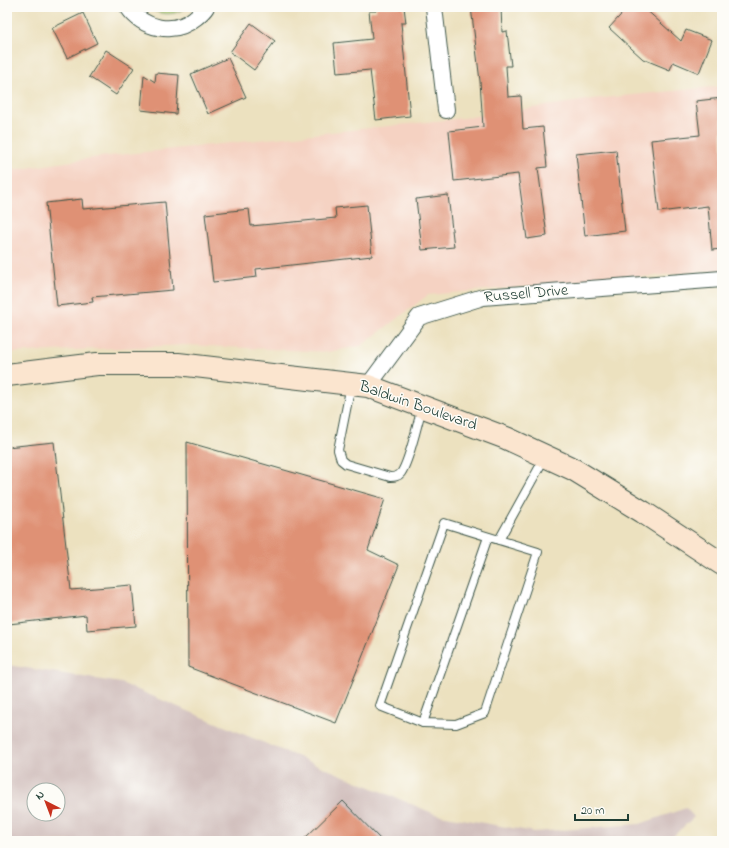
<svg xmlns="http://www.w3.org/2000/svg" width="729" height="848" viewBox="0 0 729 848" font-family="'Indie Flower',sans-serif">
  <style>
    .built { fill: #f5d2c2 }
    .industrial { fill: #d1bfbd; fill-rule: evenodd }
    .green { fill: #acca71; stroke: #668452 }
    .building { fill: #df9174 }
    .lines { fill: none; stroke-linecap: round; stroke-linejoin: round }
    .lane-casing { stroke: #3e5649; stroke-width: 10 }
    .street-casing { stroke: #3e5649; stroke-width: 18 }
    .secondary-casing { stroke: #3e5649; stroke-width: 24 }
    .lane { stroke: #fff; stroke-width: 8 }
    .street { stroke: #fff; stroke-width: 16 }
    .secondary { stroke: #fbe5cf; stroke-width: 22 }
    .labels { text-anchor: middle; dominant-baseline: central; stroke-width: 3; stroke-linejoin: round; paint-order: stroke }
    .street-label { font-size: 16px; fill: #1f3d34; stroke: #fdfcf7 }
  </style>
  <rect width="100%" height="100%" fill="#fdfcf7"/>
  <filter id="ink" filterUnits="userSpaceOnUse"><feTurbulence type="fractalNoise" baseFrequency=".025" numOctaves="2"/><feDisplacementMap in="SourceGraphic" scale="8" xChannelSelector="R" yChannelSelector="G"/><feConvolveMatrix kernelMatrix="1 2 1 2 8 2 1 2 1" color-interpolation-filters="sRGB"/></filter>
  <filter id="wash" filterUnits="userSpaceOnUse"><feTurbulence type="fractalNoise" baseFrequency=".012" numOctaves="4" result="noise"/><feDisplacementMap in="SourceGraphic" scale="16" xChannelSelector="R" yChannelSelector="G"/><feGaussianBlur stdDeviation="0.9" result="paint"/><feColorMatrix in="noise" values="0 0 0 0 0 0 0 0 0 0 0 0 0 0 0 0 0 1.4 0 .05"/><feComposite in="paint" operator="in"/></filter>
  <g filter="url(#wash)">
    <rect width="100%" height="100%" fill="#ece1bf"/>
    <path class="built" d="M 722,86 L 722,270 L 428,295 L 361,346 L 328,352 L 187,345 L 7,353 L 7,171 L 99,157 L 464,118 L 593,99 Z"/>
    <path class="industrial" d="M 7,665 L 121,683 L 435,814 L 534,832 L 640,824 L 686,808 L 694,817 L 668,841 L 7,841 ZM 34,790 L 58,790 L 58,814 L 34,814 Z"/>
    <path class="green" d="M 147,7 L 186,7 C 174,17 159,15 147,7 Z"/>
    <g id="blocks">
      <g class="building">
        <path d="M 376,7 L 404,7 L 406,23 L 401,23 L 410,116 L 376,120 L 370,70 L 337,73 L 334,43 L 372,39 L 369,11 L 376,11 Z"/>
        <path d="M 471,7 L 501,7 L 502,32 L 507,31 L 511,66 L 506,66 L 508,97 L 521,96 L 523,129 L 543,127 L 547,167 L 538,168 L 547,236 L 527,239 L 518,174 L 454,181 L 449,131 L 483,127 L 480,81 Z"/>
        <path d="M 628,7 L 643,7 L 681,41 L 686,30 L 712,40 L 699,73 L 673,62 L 670,70 L 643,59 L 609,28 Z"/>
        <path d="M 83,13 L 97,43 L 67,58 L 52,28 Z"/>
        <path d="M 251,23 L 275,41 L 254,70 L 230,52 Z"/>
        <path d="M 106,50 L 134,68 L 116,95 L 89,77 Z"/>
        <path d="M 228,58 L 246,97 L 208,114 L 191,74 Z"/>
        <path d="M 156,73 L 179,75 L 176,114 L 141,110 L 144,75 L 155,82 Z"/>
        <path d="M 722,98 L 722,249 L 712,250 L 708,206 L 659,212 L 651,140 L 700,135 L 696,101 Z"/>
        <path d="M 616,150 L 625,231 L 585,236 L 576,154 Z"/>
        <path d="M 448,195 L 454,247 L 422,250 L 416,199 Z"/>
        <path d="M 82,199 L 83,209 L 165,202 L 173,290 L 92,297 L 93,302 L 57,306 L 46,203 Z"/>
        <path d="M 367,205 L 372,256 L 256,269 L 257,277 L 213,282 L 205,214 L 249,209 L 251,226 L 336,218 L 335,208 Z"/>
        <path d="M 54,442 L 71,590 L 132,585 L 136,626 L 87,630 L 86,615 L 9,624 L 7,610 L 7,447 Z"/>
        <path d="M 187,442 L 385,499 L 368,550 L 399,565 L 336,723 L 188,667 Z"/>
        <path d="M 343,801 L 382,841 L 302,841 Z"/>
      </g>
    </g>
  </g>
  <g filter="url(#ink)">
    <use href="#blocks" fill-opacity="0" stroke="#3e5649" stroke-width="1"/>
    <g class="lines">
      <defs>
        <g id="lane">
          <path d="M 351,385 L 338,450 L 341,460 L 346,464 L 390,477 C 394,477 398,477 401,473 C 410,460 417,424 422,408"/>
          <path d="M 444,523 L 538,552 L 485,713 L 456,724 L 423,723 L 380,706 Z"/>
          <path d="M 499,540 L 545,457"/>
          <path d="M 423,723 L 488,537"/>
        </g>
        <g id="street">
          <path d="M 128,7 C 143,29 174,36 195,18 C 199,15 203,12 206,7"/>
          <path d="M 434,7 L 446,110"/>
          <path d="M 368,386 L 419,317 L 483,297 L 722,279"/>
        </g>
        <path id="secondary" d="M 7,375 L 97,364 L 178,364 L 368,386 L 506,438 L 573,469 L 643,512 L 722,564"/>
      </defs>
      <use href="#lane" class="lane-casing"/>
      <use href="#street" class="street-casing"/>
      <use href="#secondary" class="secondary-casing"/>
      <use href="#lane" class="lane"/>
      <use href="#street" class="street"/>
      <use href="#secondary" class="secondary"/>
    </g>
  </g>
  <g class="labels">
    <g class="street-label">
      <text transform="translate(526 294) rotate(-5)">Russell Drive</text>
      <text transform="translate(418 406) rotate(19)">Baldwin Boulevard</text>
    </g>
  </g>
  <rect width="729" height="848" fill="none" stroke="#fdfcf7" stroke-width="24"/>
  <g transform="translate(46 802) rotate(318)"><circle r="19" fill="#fdfcf7" stroke="#a4b0a9"/>
  <path d="M0-3L7 15L0 10L-7 15Z" fill="#c8321e"/>
  <text y="-6" font-size="11" font-weight="bold" text-anchor="middle" fill="#1f3d34">N</text>
  </g>
  <path d="M575 814v6h53v-6" fill="none" stroke="#1f3d34" stroke-width="2"/>
  <text x="581" y="814" font-size="12" fill="#1f3d34" stroke="#fdfcf7" stroke-width="3" paint-order="stroke">20 m</text>
</svg>
